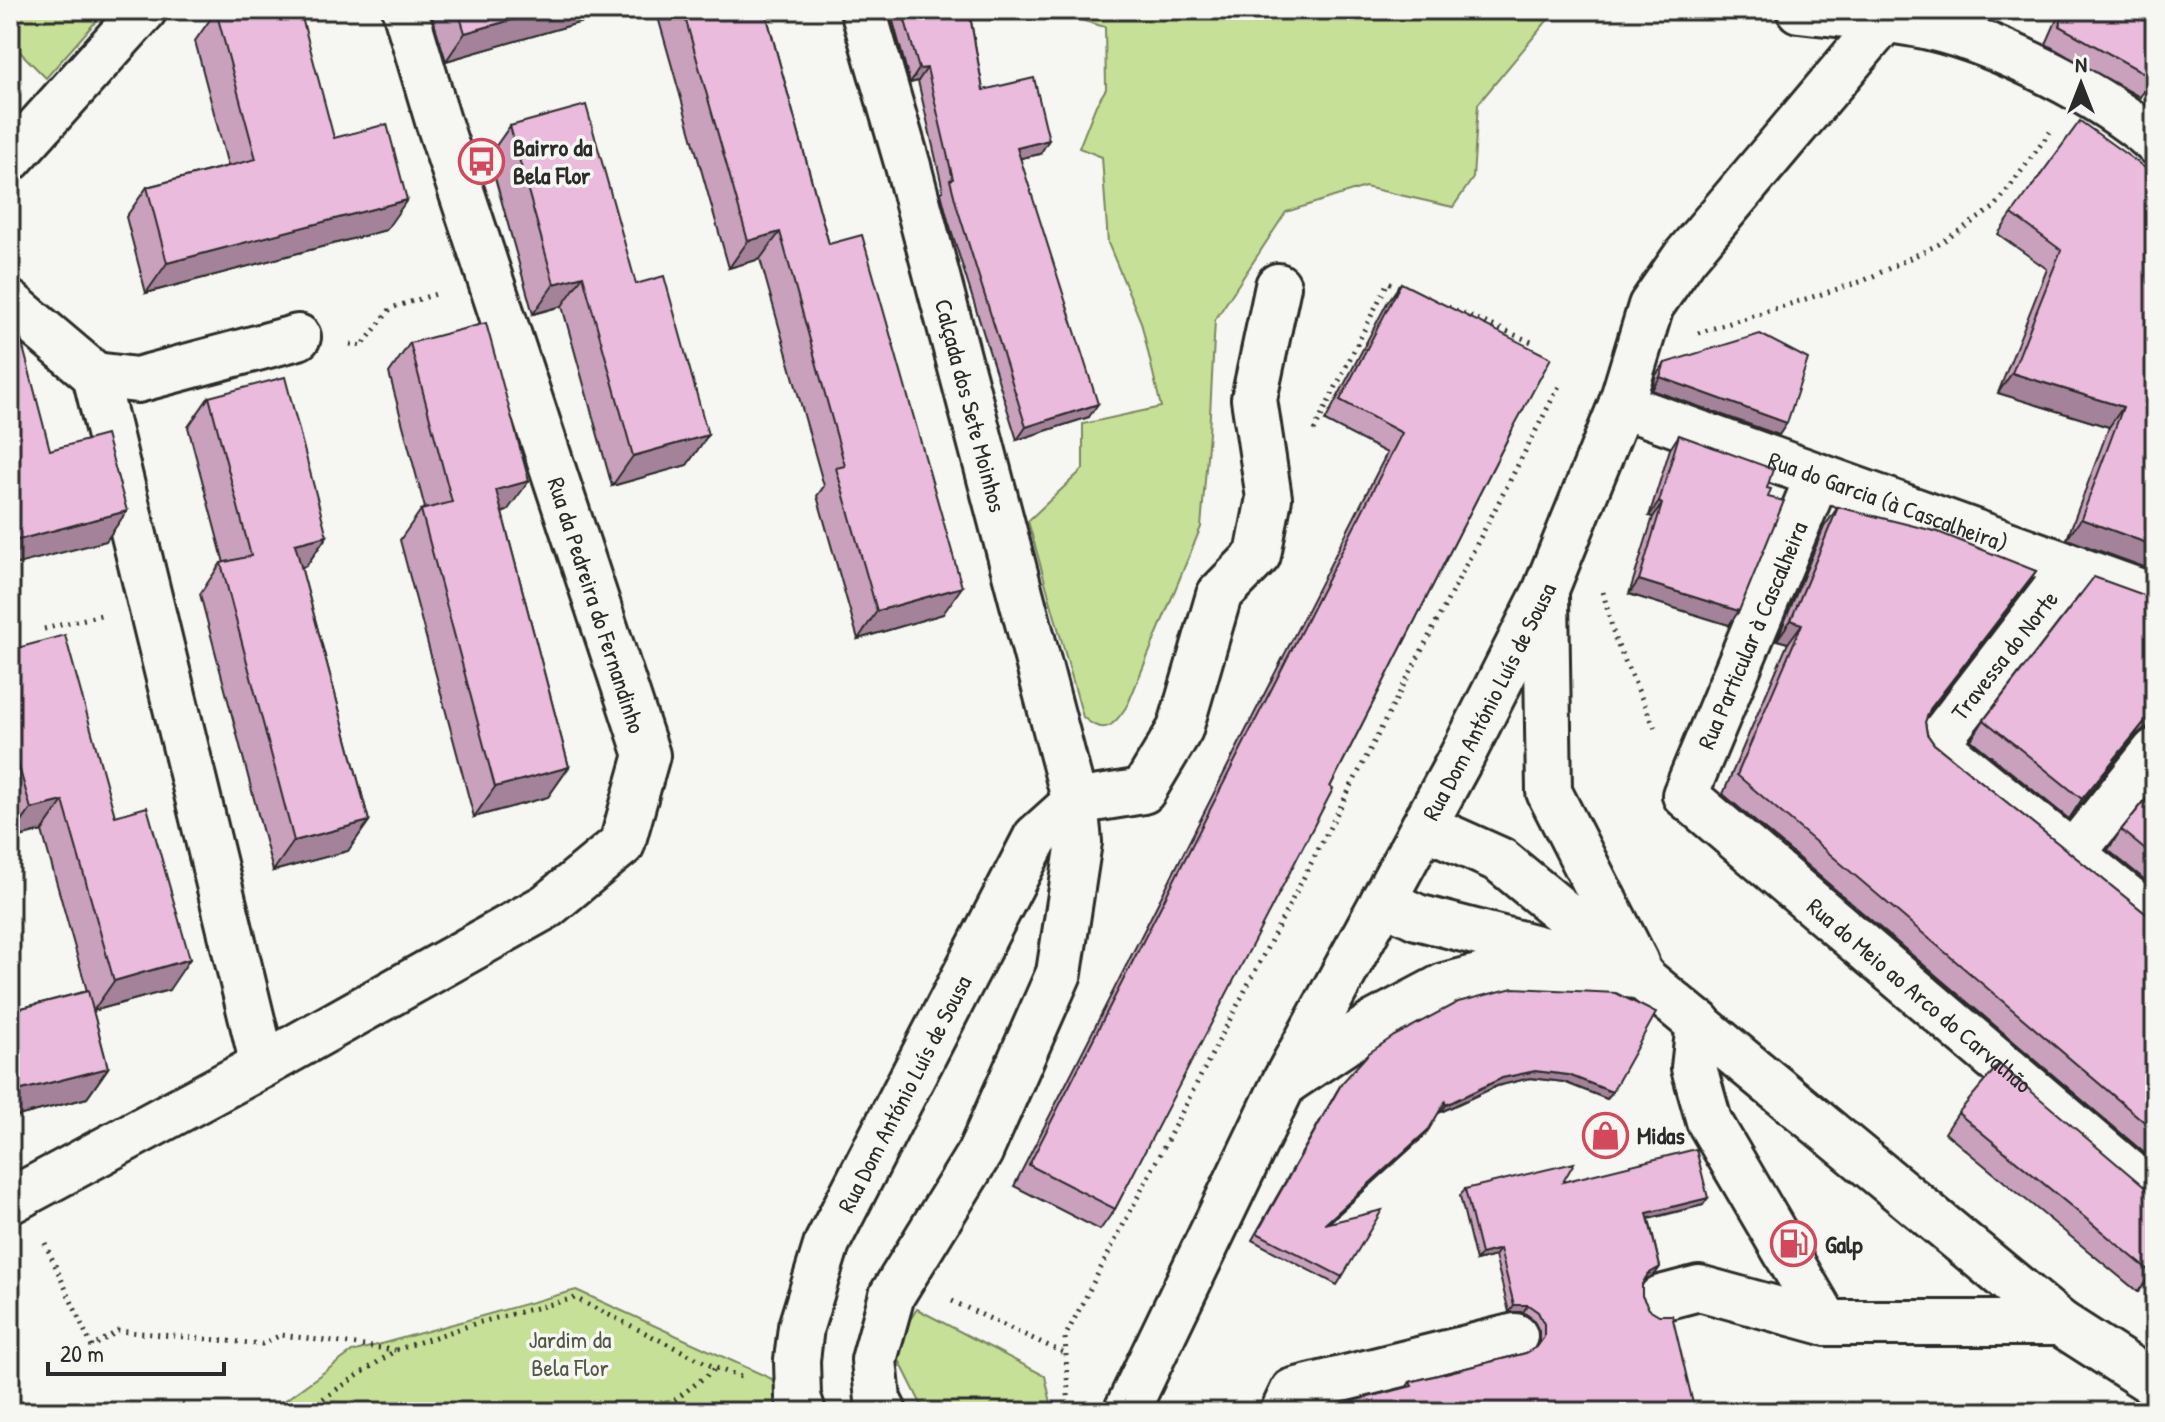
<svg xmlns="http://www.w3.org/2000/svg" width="2165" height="1422" viewBox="0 0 2165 1422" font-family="'Patrick Hand',sans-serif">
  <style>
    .green { fill: #c7e097; stroke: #798661; stroke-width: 2 }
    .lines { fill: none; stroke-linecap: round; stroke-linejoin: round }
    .minor-casing { stroke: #2b2b2b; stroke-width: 50 }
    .path { stroke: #2b2b2b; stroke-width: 5; stroke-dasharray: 2 6; stroke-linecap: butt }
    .minor { stroke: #f6f6f2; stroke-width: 44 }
    .wall { fill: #c9a1bd; stroke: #2b2b2b; stroke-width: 2 }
    .shaded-wall { fill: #a4839a; stroke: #2b2b2b; stroke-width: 2 }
    .building { fill: #eabbdc; stroke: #2b2b2b; stroke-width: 2 }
    .labels { text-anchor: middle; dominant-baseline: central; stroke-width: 7; stroke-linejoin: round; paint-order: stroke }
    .poi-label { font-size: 24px; font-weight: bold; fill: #2b2b2b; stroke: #f6f6f2; text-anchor: start }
    .street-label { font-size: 24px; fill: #2b2b2b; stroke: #f6f6f2 }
    .park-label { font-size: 24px; fill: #525846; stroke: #f6f6f2 }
  </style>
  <rect width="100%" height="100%" fill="#f6f6f2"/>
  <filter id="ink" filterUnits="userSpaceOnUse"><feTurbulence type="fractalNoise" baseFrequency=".0125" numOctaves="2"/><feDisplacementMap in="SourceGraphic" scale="16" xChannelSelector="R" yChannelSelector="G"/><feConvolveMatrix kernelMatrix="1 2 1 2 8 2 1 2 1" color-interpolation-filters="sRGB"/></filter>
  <g filter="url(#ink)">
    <g class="green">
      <path d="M 10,10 L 106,10 L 46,78 L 14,46 L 10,50 Z"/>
      <path d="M 1056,10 L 1556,10 L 1478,104 L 1473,178 L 1453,207 L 1365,187 L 1286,212 L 1215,320 L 1209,433 L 1201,527 L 1128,704 C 1115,725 1105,737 1083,717 L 1028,521 L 1083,469 L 1083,424 L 1161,407 L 1141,322 L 1108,243 L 1102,157 L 1079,148 L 1096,105 L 1106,89 L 1105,27 L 1056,13 Z"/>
      <path d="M 576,1290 L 772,1379 L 786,1412 L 269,1412 L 352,1352 Z"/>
      <path d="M 917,1309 L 1045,1376 L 1053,1412 L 925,1412 L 897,1356 L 902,1332 Z"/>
    </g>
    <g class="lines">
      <defs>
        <g id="minor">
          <path id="s1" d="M 863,10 L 908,166 L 1075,802 L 1079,842 L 1059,973 L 980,1152 L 892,1295 L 874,1360 L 878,1400 L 884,1412"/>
          <path d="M 1799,10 C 1840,15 1893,18 1933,28 C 2000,44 2104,96 2155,142"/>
          <path d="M 10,159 L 144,10"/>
          <path d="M 10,303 L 95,375 L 263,1065"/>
          <path d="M 95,375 L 137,380 L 298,337"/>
          <path id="s2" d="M 1621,405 L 2155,597"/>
          <path id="s3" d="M 1818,476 L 1685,795 L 2155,1195"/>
          <path d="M 2073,566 L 1936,744 L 2155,920"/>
          <path d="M 1546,596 L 1549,792 L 1636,963"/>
          <path d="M 1424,826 L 1500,860 L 2060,1323 L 2155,1384"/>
          <path d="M 2074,852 L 2155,751"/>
          <path d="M 1383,901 L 1417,917 L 1564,955"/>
          <path d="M 1699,1023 L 1694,1068 L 1709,1121 L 1827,1323"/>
          <path d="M 1289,1080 L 1376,1022 L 1444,986 L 1505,970 L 1642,976"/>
          <path d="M 10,1201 L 263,1065 L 547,906 L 622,844 L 647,755 L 438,121 L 405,10"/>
          <path d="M 1661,1298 L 1699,1288 L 1827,1323 L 2060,1323"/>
          <path id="s4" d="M 803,1412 L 798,1397 L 797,1360 L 801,1327 L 827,1243 L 1036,837 L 1075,802 L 1143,791 L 1180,729 L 1219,595 L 1258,555 L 1269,498 L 1254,399 L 1278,286"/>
          <path id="s5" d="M 1126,1412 L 1284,1083 L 1462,756 L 1545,592 L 1621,405 L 1651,306 L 1685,257 L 1884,21"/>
          <path d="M 1283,1412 L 1293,1391 L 1515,1336"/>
        </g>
      </defs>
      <use href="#minor" class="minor-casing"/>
      <g class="path">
        <path d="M 1448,307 L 1534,343"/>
        <path d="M 1698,333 L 1863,281 L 1939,244 L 1995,207 L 2050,132"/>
        <path d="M 350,344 L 362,346 L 391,308 L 439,293"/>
        <path d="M 1314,431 L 1388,282 L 1402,288"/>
        <path d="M 1603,592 L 1615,639 L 1655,728"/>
        <path d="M 44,629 L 101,615"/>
        <path d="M 45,1243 L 92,1347 L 118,1331 L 262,1344 L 281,1335 L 395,1350"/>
        <path d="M 952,1301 L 1066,1354"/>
        <path d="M 303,1412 L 396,1350 L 477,1323 L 575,1298 L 716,1368 L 744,1378"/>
        <path d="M 645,1412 L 675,1400 L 716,1368"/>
        <path d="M 1069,1412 L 1065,1337 L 1559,386"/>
      </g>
      <use href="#minor" class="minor"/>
    </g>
    <g class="wall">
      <path d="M 430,10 L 624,10 L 446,61 Z"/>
      <path d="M 656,10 L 765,10 L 829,244 L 943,614 L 858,639 L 817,496 L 824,486 L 760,259 L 729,268 Z"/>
      <path d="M 890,10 L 969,10 L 983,90 L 1040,154 L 1020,158 L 1089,417 L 1017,440 L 948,220 L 941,193 L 943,190 L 918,81 L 910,83 Z"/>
      <path d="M 2061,10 L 2155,10 L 2153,78 L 2140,97 L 2046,44 Z"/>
      <path d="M 216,11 L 334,138 L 386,230 L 146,293 L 126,217 L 147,187 L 228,166 L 195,41 Z"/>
      <path d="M 510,126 L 636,284 L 708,435 L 687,465 L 612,486 L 562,306 L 533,314 L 489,156 Z"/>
      <path d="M 2155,175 L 2155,571 L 2067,539 L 2109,427 L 1998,393 L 2047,269 L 1998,234 L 2012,214 Z"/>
      <path d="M 1401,283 L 1512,430 L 1115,1209 L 1100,1230 L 1014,1186 L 1387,453 L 1325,421 L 1387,303 Z"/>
      <path d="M 410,343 L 507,511 L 502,513 L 569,767 L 548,797 L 474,817 L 400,540 L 421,510 L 425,508 L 389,373 Z"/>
      <path d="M 1665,363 L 1779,435 L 1652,390 L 1656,375 Z"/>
      <path d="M 209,397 L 327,536 L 306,566 L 301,567 L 369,821 L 348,851 L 273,871 L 200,594 L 221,563 L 224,563 L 188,427 Z"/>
      <path d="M 1679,435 L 1767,488 L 1729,625 L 1629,594 L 1653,517 L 1649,516 L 1670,449 Z"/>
      <path d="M 1838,507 L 2036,571 L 1928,713 L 1925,722 L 1927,734 L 1934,744 L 2155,921 L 2155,1162 L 1723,794 L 1788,643 L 1777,640 L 1824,527 Z"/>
      <path d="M 10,650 L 115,816 L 169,990 L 93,1011 L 108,1068 L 87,1098 L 10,1118 L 10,1011 L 87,991 L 42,831 L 10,840 Z"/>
      <path d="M 1984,720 L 2145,728 L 2136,735 L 2069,819 L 1971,740 Z"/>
      <path d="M 2155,788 L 2155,888 L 2108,850 L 2121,830 Z"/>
      <path d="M 1394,1036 L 1612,1092 L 1607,1099 L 1564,1082 L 1530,1078 L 1497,1086 L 1441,1112 L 1440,1110 L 1424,1136 L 1328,1223 L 1342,1277 L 1337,1285 L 1252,1240 L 1337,1091 L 1342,1083 Z"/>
      <path d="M 1958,1113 L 2155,1196 L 2155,1272 L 2138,1292 L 1945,1133 Z"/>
      <path d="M 1563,1182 L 1703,1205 L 1649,1219 L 1660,1267 L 1655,1274 L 1644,1280 L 1642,1284 L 1642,1296 L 1695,1412 L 1336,1412 L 1341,1404 L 1406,1388 L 1410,1382 L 1526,1353 L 1536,1348 L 1539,1344 L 1539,1331 L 1533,1319 L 1523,1312 L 1509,1312 L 1495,1256 L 1476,1261 L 1460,1196 L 1465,1189 Z"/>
    </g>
    <g class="shaded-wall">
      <path d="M 547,10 L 624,10 L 446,61 L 465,33 Z"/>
      <path d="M 927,68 L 918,81 L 910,83 L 919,69 Z"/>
      <path d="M 1049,140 L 1040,154 L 1008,161 L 1017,148 Z"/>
      <path d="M 407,200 L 386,230 L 146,293 L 167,263 Z"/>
      <path d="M 780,232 L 760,259 L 729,268 L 748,241 Z"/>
      <path d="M 583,276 L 562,306 L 533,314 L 554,284 Z"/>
      <path d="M 2012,373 L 2123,407 L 2109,427 L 1998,393 Z"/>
      <path d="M 1660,377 L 1787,423 L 1779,435 L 1652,390 Z"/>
      <path d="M 1098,404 L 1089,417 L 1017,440 L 1026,427 Z"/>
      <path d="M 708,435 L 687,465 L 612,486 L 633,456 Z"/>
      <path d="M 529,481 L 507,511 L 474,520 L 496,490 Z"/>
      <path d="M 1659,502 L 1662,504 L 1653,517 L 1649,516 Z"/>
      <path d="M 127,511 L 106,541 L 10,566 L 10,542 Z"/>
      <path d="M 2081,519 L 2155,546 L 2155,571 L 2067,539 Z"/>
      <path d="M 327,536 L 306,566 L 274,574 L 295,544 Z"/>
      <path d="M 2036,571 L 2023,590 L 1916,729 L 1930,709 Z"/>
      <path d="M 1639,580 L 1739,611 L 1729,625 L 1629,594 Z"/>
      <path d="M 962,587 L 943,614 L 858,639 L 877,611 Z"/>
      <path d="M 1791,620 L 1802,624 L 1788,643 L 1777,640 Z"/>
      <path d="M 2155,711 L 2155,727 L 2145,728 L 2136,735 L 2069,819 L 2082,799 L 2150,715 Z"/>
      <path d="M 569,767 L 548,797 L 474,817 L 495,787 Z"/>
      <path d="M 63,801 L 42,831 L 10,839 L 31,809 Z"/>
      <path d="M 369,821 L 348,851 L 273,871 L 294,841 Z"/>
      <path d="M 190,959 L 169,990 L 93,1011 L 114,981 Z"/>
      <path d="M 108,1068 L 87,1098 L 10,1118 L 10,1093 Z"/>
      <path d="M 1535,1071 L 1569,1075 L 1612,1092 L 1607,1099 L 1564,1082 L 1530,1078 L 1497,1086 L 1441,1112 L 1446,1105 L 1502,1078 Z"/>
      <path d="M 1429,1129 L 1424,1136 L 1320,1231 L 1325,1224 Z"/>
      <path d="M 1708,1198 L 1703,1205 L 1642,1220 L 1647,1213 Z"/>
      <path d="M 1500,1249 L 1495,1256 L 1476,1261 L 1481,1254 Z"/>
      <path d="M 1660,1267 L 1655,1274 L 1643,1281 L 1648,1274 Z"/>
      <path d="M 2155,1269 L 2155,1272 L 2138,1292 Z"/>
      <path d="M 1514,1305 L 1528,1305 L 1523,1312 L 1509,1312 Z"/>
    </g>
    <g class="building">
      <path d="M 219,10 L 300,10 L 334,138 L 387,124 L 407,200 L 167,263 L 147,187 L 256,159 L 216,11 Z"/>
      <path d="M 458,10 L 547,10 L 465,33 Z"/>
      <path d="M 683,10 L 765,10 L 829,244 L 862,235 L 962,587 L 877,611 L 836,468 L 845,466 L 780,232 L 748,241 Z"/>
      <path d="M 902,10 L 969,10 L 983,90 L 1034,78 L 1049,140 L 1017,148 L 1098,404 L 1026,427 L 957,207 L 950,180 L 953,179 L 927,68 L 919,69 Z"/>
      <path d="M 2066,10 L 2155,10 L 2155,73 L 2153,78 L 2059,26 Z"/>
      <path d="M 586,105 L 636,284 L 664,276 L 708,435 L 633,456 L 583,276 L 554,284 L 510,126 Z"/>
      <path d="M 2080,121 L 2155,175 L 2155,546 L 2081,519 L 2123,407 L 2012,373 L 2061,250 L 2012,214 Z"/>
      <path d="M 1401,283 L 1551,358 L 1512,430 L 1330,787 L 1333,789 L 1115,1209 L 1029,1165 L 1402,433 L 1340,400 Z"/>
      <path d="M 10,305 L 12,305 L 50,450 L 106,435 L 127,511 L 10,542 Z"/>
      <path d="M 486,323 L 529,481 L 496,490 L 569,767 L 495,787 L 421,510 L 452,502 L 410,343 Z"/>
      <path d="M 1760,334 L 1808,359 L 1787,423 L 1660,377 L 1665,363 Z"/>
      <path d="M 285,377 L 327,536 L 295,544 L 369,821 L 294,841 L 221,563 L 251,556 L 209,397 Z"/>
      <path d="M 1679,435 L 1773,469 L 1767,488 L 1771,489 L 1768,497 L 1784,501 L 1739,611 L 1639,580 L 1662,504 L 1659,502 Z"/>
      <path d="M 1838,507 L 1938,532 L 2036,571 L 1930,709 L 1925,722 L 1927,734 L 1934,744 L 2155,921 L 2155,1131 L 1737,775 L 1802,624 L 1791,620 Z"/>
      <path d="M 2094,577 L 2155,599 L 2155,711 L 2150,715 L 2082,799 L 1984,720 Z"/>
      <path d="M 65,635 L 115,816 L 147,807 L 190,959 L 114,981 L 63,801 L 31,809 L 10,735 L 10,650 Z"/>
      <path d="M 2155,788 L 2155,858 L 2121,830 Z"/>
      <path d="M 1513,988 L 1616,993 L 1656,1013 L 1612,1092 L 1569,1075 L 1535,1071 L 1502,1078 L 1446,1105 L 1445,1102 L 1429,1129 L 1325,1224 L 1382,1210 L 1342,1277 L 1257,1233 L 1342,1083 L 1369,1053 L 1394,1036 L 1458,1002 Z"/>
      <path d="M 88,991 L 108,1068 L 10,1093 L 10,1011 Z"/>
      <path d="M 1999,1064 L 2155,1196 L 2155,1269 L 2152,1273 L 1958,1113 Z"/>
      <path d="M 1696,1149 L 1708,1198 L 1647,1213 L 1660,1267 L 1648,1274 L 1642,1284 L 1642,1296 L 1649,1309 L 1659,1315 L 1672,1315 L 1695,1412 L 1343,1412 L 1341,1404 L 1412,1386 L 1410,1382 L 1526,1353 L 1537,1347 L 1544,1337 L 1544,1324 L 1538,1312 L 1528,1305 L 1514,1305 L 1500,1249 L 1481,1254 L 1465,1189 L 1574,1163 L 1563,1182 Z"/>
    </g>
  </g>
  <defs>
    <symbol id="bus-ring" viewBox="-11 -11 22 22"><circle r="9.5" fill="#f6f6f2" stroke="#d1495b" stroke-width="1.5"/><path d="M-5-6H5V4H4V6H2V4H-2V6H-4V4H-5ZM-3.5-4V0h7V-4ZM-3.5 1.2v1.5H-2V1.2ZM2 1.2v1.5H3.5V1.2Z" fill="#d1495b"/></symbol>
    <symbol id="shop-ring" viewBox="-11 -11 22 22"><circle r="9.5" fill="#f6f6f2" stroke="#d1495b" stroke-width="1.5"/><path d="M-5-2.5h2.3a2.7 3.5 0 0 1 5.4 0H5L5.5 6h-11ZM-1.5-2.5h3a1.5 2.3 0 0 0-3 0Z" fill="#d1495b"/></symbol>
    <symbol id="fuel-ring" viewBox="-11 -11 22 22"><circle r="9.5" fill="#f6f6f2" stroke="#d1495b" stroke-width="1.5"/><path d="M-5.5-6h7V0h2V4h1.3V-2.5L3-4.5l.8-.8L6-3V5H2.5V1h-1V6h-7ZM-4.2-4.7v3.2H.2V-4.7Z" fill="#d1495b"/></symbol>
  </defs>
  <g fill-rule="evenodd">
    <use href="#bus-ring" x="456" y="136" width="51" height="51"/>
    <use href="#shop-ring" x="1580" y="1110" width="51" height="51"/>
    <use href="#fuel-ring" x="1768" y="1218" width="51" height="51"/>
  </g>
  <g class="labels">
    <g class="poi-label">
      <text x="513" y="147">Bairro da<tspan x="513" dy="28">Bela Flor</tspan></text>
      <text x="1637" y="1135">Midas</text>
      <text x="1825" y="1244">Galp</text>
    </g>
    <g class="street-label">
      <text stroke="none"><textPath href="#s1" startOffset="410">Calçada dos Sete Moinhos</textPath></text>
      <text stroke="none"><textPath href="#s2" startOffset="284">Rua do Garcia (à Cascalheira)</textPath></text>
      <text transform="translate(597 605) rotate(72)">Rua da Pedreira do Fernandinho</text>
      <text transform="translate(1752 635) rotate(-67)">Rua Particular à Cascalheira</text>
      <text transform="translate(2004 655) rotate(-52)">Travessa do Norte</text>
      <text stroke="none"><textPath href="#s5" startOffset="798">Rua Dom António Luís de Sousa</textPath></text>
      <text stroke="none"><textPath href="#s3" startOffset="654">Rua do Meio ao Arco do Carvalhão</textPath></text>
      <text stroke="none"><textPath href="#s4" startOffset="342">Rua Dom António Luís de Sousa</textPath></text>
    </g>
    <g class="park-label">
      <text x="570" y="1339">Jardim da<tspan x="570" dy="28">Bela Flor</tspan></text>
    </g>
  </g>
  <rect width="2165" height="1422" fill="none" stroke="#f6f6f2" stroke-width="40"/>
  <rect x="20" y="20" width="2125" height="1382" fill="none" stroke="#2b2b2b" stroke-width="3" filter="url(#ink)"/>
  <g transform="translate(2081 84)" stroke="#f6f6f2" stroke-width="6" paint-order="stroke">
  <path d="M0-6L14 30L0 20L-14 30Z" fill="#2b2b2b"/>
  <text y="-12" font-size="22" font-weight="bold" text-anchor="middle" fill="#2b2b2b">N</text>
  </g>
  <path d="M48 1362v12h176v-12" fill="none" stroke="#2b2b2b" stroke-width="4"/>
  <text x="60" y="1362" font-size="24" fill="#2b2b2b" stroke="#f6f6f2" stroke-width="6" paint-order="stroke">20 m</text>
</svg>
